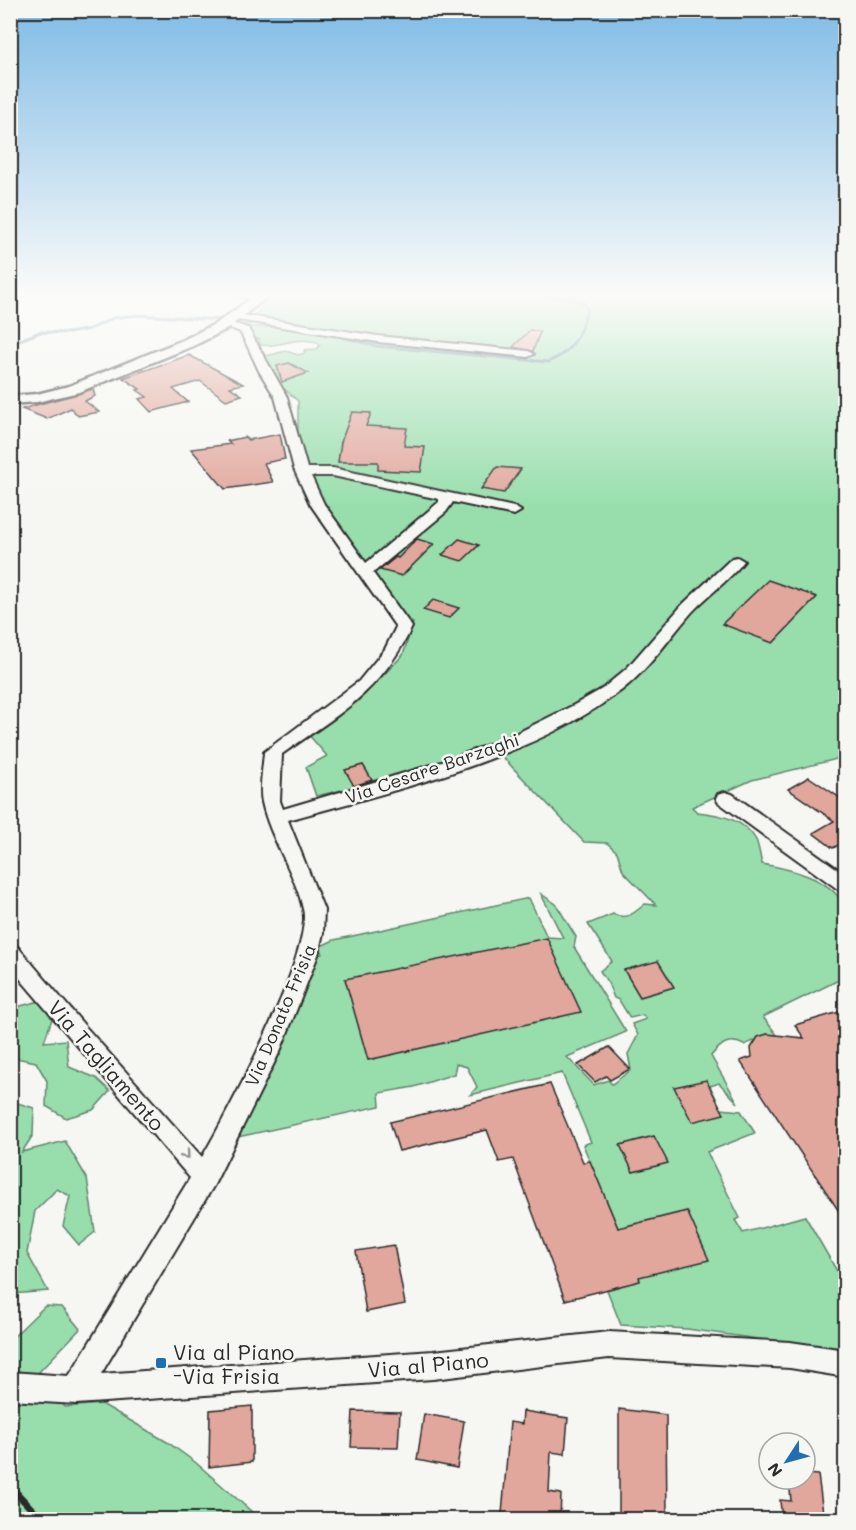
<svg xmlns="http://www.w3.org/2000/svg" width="856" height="1530" viewBox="0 0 856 1530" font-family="Mali,sans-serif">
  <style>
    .green { fill: #97deac; stroke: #61846c; stroke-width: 1.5 }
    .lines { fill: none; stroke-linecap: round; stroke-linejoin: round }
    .stream { stroke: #5f8799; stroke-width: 3 }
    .building { fill: #e1a79d; stroke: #2b2b2b; stroke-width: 1.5 }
    .minor-casing { stroke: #2b2b2b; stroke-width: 4 }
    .tertiary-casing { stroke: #2b2b2b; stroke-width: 5 }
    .minor { fill: #f6f6f2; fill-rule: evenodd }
    .tertiary { fill: #f6f6f2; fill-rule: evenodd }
    .rail { stroke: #2b2b2b; stroke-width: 7 }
    .oneway { stroke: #90908e }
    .poi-dot { fill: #1f6fb2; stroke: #f6f6f2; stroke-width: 2 }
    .labels { text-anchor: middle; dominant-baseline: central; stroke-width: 5; stroke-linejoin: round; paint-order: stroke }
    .street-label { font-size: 18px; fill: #2b2b2b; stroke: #f6f6f2 }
    .near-street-label { font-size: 21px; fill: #2b2b2b; stroke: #f6f6f2 }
    .near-poi-label { font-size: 21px; fill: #2b2b2b; stroke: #f6f6f2; text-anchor: start }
  </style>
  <rect width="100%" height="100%" fill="#f6f6f2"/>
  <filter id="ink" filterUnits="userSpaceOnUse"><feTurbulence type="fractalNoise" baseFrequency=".0167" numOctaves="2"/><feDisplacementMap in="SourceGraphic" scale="12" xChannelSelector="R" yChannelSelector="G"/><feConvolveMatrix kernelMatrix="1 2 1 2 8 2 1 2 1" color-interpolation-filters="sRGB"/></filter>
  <g filter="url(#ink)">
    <g class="green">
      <path d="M 269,294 L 845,294 L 845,757 L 752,780 L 692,807 L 697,812 C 718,814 745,819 756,840 C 759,846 760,857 762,864 C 790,869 832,878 845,907 C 849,918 845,963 845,977 L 763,1017 L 777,1035 L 766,1036 L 744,1045 C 729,1037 721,1044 711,1056 L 738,1103 L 719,1083 L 710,1086 L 721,1109 L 741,1111 L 755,1133 L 707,1152 L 740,1218 L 735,1220 L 743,1233 L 805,1216 L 845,1285 L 845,1351 L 687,1329 L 621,1325 L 607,1290 L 640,1280 L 583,1145 L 591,1142 L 562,1073 L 470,1095 L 477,1087 L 467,1067 L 456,1064 L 454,1074 L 414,1087 L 379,1093 L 380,1106 L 238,1137 L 317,955 L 322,954 L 321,946 L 334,940 L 529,898 L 547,937 L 563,938 L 541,894 L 556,904 L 576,937 L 574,947 L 626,1032 L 567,1057 L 594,1085 L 608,1080 L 612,1084 L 631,1070 L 628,1054 L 638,1035 L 632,1024 L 646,1019 L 643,1015 L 630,1018 L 619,1000 L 614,998 L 608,983 L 600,971 L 612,961 L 588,924 L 613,914 C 627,921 635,912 645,904 L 656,905 L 623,871 L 617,852 L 607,843 L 584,842 L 493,747 L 417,773 L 316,796 L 306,767 L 327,756 L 308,734 L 357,702 L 403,655 L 413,623 L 402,615 L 311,486 L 298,433 L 298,401 L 272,378 L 262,357 L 286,351 L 298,355 L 305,353 L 304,350 L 317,349 L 320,345 L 317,342 C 293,336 280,348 260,345 L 259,339 L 254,339 L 247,328 L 241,326 L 248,323 L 252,327 L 276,327 L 248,317 L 259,312 L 259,309 L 253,307 Z"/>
      <path d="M 13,996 L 17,1007 L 39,1001 L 54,1013 L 44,1042 L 66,1040 L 69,1067 L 96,1078 L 110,1091 L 93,1110 L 66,1118 L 46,1106 L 47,1081 L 36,1062 L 16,1058 L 11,1062 L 11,997 Z"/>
      <path d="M 11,1101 L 34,1108 L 33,1135 L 22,1152 L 65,1141 L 87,1178 L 95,1232 L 79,1245 L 63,1226 L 70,1196 L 57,1189 L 35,1211 L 27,1253 L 48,1291 L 11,1294 Z"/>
      <path d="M 45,1306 L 62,1307 L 80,1329 L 39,1372 L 65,1407 L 102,1404 L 167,1442 L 195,1462 L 260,1519 L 11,1520 L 11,1339 Z"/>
    </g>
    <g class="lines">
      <g class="stream">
        <path d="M 339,336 L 376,346 L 548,362 C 573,352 581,334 587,309 L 583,302 L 543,294"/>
        <path d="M 10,344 L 40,332 L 69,333 L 90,329 L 113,318 L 138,315 L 254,322"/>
      </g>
    </g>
    <g class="building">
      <path d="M 530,330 L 540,332 L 533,351 L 513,347 Z"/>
      <path d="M 189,355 L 243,384 L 230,387 L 242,395 L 226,400 L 200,381 L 173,389 L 188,402 L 151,412 L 139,399 L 147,397 L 137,390 L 140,389 L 123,378 Z"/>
      <path d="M 289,363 L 308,373 L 282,382 L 277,366 Z"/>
      <path d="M 93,389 L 95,396 L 85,401 L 99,412 L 78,416 L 71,408 L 47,419 L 22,409 Z"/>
      <path d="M 352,412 L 371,413 L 366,426 L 407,428 L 404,446 L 425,447 L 421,472 L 378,470 L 378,462 L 338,462 L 341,442 Z"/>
      <path d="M 280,434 L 285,459 L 264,463 L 273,482 L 225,489 L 191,449 L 231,444 L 227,441 L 245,437 L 248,440 Z"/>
      <path d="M 497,467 L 521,469 L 504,493 L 481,489 Z"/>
      <path d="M 417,539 L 434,544 L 402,576 L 380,570 L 396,557 L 398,558 Z"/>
      <path d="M 459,539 L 479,545 L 462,561 L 442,555 Z"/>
      <path d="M 768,580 L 817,597 L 773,643 L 722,624 Z"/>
      <path d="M 433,600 L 459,608 L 449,618 L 423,610 Z"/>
      <path d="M 363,765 L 372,780 L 354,786 L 345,770 Z"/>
      <path d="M 809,777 L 846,802 L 846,841 L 833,848 L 813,833 L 834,821 L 788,789 Z"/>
      <path d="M 547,938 L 581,1012 L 368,1060 L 345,979 Z"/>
      <path d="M 658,961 L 674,987 L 640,997 L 624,970 Z"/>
      <path d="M 846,1010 L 846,1222 L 740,1061 L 752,1057 L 751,1048 L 758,1037 L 767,1034 L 804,1038 L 795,1025 Z"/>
      <path d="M 609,1047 L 630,1069 L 610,1080 L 606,1076 L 595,1082 L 578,1065 Z"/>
      <path d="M 706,1080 L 724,1114 L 692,1122 L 674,1087 Z"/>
      <path d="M 550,1084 L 583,1162 L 590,1161 L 618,1228 L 687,1211 L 709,1260 L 639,1277 L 640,1281 L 565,1300 L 513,1159 L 499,1162 L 487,1130 L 399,1151 L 390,1122 Z"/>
      <path d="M 654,1136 L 668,1163 L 633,1172 L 620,1145 Z"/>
      <path d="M 394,1245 L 405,1304 L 366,1312 L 356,1251 Z"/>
      <path d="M 252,1406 L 252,1462 L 209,1467 L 210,1410 Z"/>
      <path d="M 619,1409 L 666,1415 L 667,1520 L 619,1520 Z"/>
      <path d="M 353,1411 L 400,1412 L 398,1448 L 351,1447 Z"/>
      <path d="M 523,1411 L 568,1418 L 565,1454 L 551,1452 L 549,1492 L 561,1494 L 560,1520 L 511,1520 L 511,1515 L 502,1514 L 510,1422 L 522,1424 Z"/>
      <path d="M 424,1414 L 464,1421 L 457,1468 L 417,1460 Z"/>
      <path d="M 805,1474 L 818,1475 L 824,1520 L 782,1520 L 780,1500 L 791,1501 L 789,1479 L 805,1479 Z"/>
    </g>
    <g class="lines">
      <defs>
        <g id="minor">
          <path d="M 232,294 L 253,294 L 264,298 L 259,301 Z"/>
          <path d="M 235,314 L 378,336 L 528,351 L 534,354 L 528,357 L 378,342 L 231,319 L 231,315 Z"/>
          <path d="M 225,321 L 248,328 L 287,397 L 307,468 L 333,468 L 514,507 L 521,511 L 514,515 L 453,502 L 446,512 L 373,573 L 412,627 C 381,692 338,715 282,754 L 280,801 L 283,809 L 445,761 L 513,735 L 574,705 L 602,689 L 627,668 L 683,604 L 732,558 L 737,557 L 744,561 C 730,580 708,595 692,612 C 669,638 650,668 622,690 C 535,757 393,791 288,820 L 324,910 L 323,933 L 318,955 L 281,1049 L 214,1185 L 101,1374 L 433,1351 L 609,1332 L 790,1342 L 846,1350 L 846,1377 L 790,1368 L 609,1358 L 433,1379 L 76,1404 L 10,1400 L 10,1372 L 69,1376 L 190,1178 L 10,967 L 10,944 L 17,946 L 84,1025 L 202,1157 C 227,1115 314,951 303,909 C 295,872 270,839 262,802 C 259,787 263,767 264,752 L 359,681 L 385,649 L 396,627 L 310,504 L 294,469 L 275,397 L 259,371 L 246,343 L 240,332 L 220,324 ZM 311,476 L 333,476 L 439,499 L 439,502 L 366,563 L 324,504 Z"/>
          <path d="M 725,792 L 732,794 L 846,875 L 846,892 L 839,890 L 718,802 L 716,798 L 718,794 Z"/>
        </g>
        <path id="tertiary" d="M 257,294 L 270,294 L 227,329 L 193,346 L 79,392 L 37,402 L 10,404 L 10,396 L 37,394 L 69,386 L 183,340 L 217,323 Z"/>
      </defs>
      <use href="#minor" class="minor-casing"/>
      <use href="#tertiary" class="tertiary-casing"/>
      <use href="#minor" class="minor"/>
      <use href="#tertiary" class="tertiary"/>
      <path class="rail" d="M 10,1486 L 42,1520"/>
    </g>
    <defs><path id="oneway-chevron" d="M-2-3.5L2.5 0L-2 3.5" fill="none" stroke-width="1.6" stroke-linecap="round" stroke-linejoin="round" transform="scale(1.5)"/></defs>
    <use class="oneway" href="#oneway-chevron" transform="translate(186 1155) rotate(49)"/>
  </g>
  <linearGradient id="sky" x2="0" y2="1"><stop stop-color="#7fbbe6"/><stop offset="0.58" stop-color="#fbfbf9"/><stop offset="1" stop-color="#fbfbf9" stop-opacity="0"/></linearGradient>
  <rect width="856" height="508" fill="url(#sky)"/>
  <rect class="poi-dot" x="155" y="1357" width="12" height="12" rx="3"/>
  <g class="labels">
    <g class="street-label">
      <text transform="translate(432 768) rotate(-19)">Via Cesare Barzaghi</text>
      <text transform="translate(280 1015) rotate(-67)">Via Donato Frisia</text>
    </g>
    <g class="near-street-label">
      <text transform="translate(107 1065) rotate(49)">Via Tagliamento</text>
      <text transform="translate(428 1364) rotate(-5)">Via al Piano</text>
    </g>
    <g class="near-poi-label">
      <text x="173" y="1351">Via al Piano<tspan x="173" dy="24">-Via Frisia</tspan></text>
    </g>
  </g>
  <rect width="856" height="1530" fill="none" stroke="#f6f6f2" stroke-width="36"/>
  <rect x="18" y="18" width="820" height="1494" fill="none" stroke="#2b2b2b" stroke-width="2" filter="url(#ink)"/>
  <g transform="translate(787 1461) rotate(234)"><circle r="28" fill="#f6f6f2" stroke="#a5a5a2" stroke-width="1.5"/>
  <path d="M0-4.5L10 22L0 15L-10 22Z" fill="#1f6fb2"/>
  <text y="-9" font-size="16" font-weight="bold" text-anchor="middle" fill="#2b2b2b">N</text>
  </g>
</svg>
